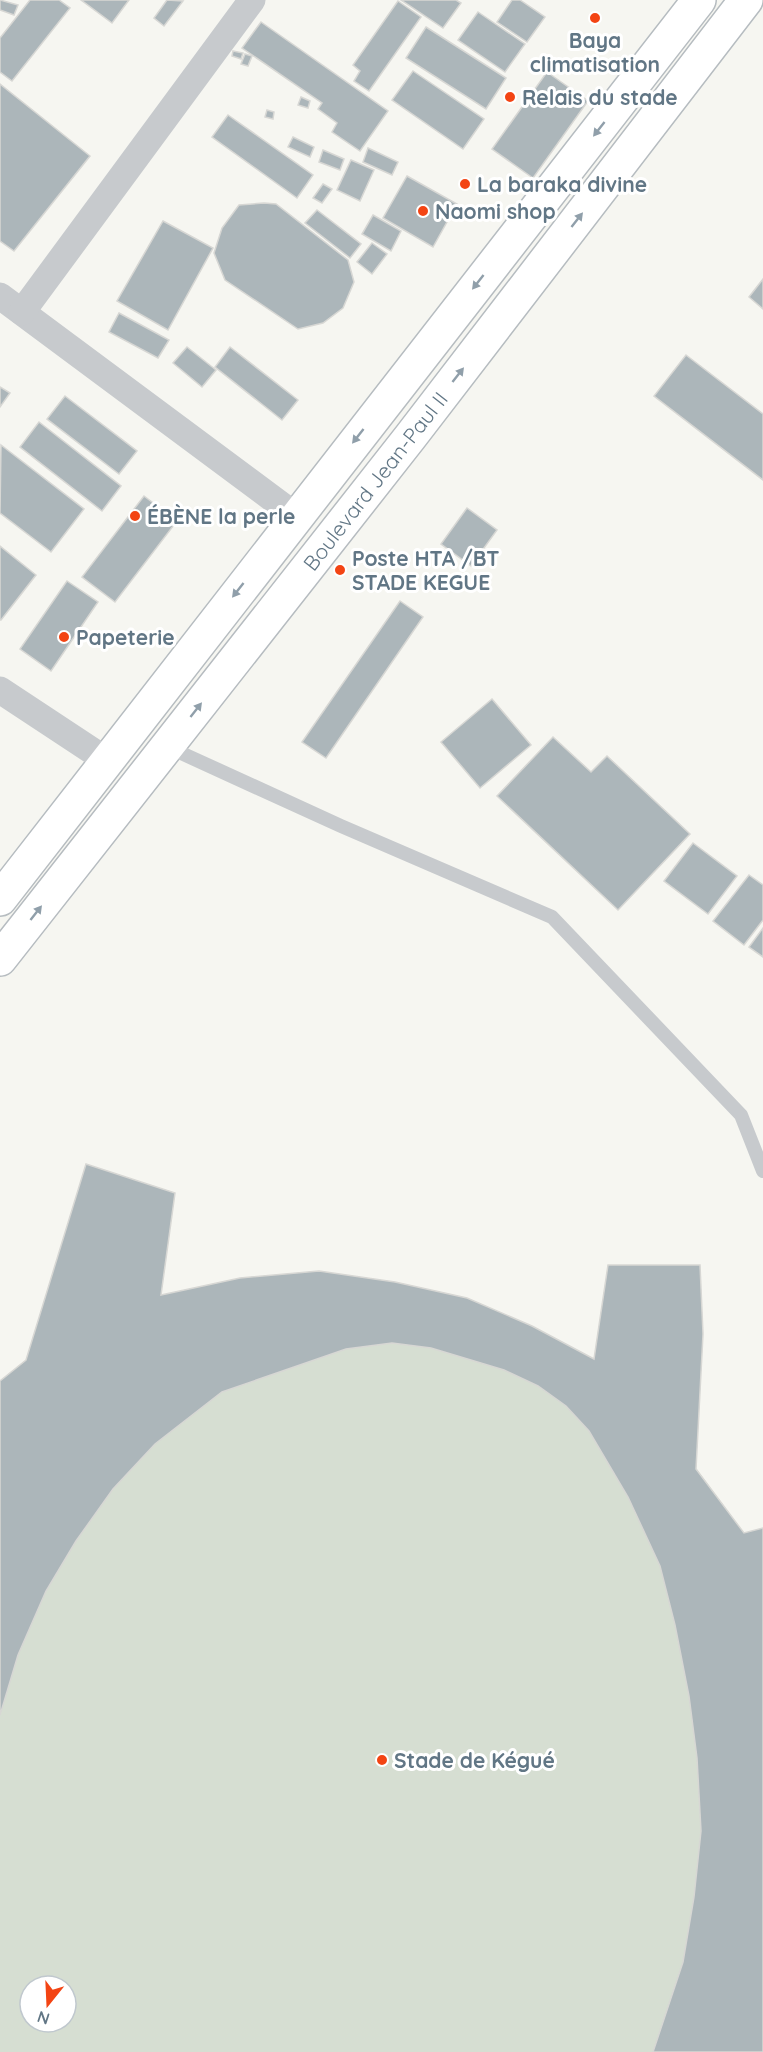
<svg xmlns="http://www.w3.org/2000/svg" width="763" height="2052" viewBox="0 0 763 2052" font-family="Quicksand,sans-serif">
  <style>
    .green { fill: #d6ded2; fill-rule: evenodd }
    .building { fill: #acb6ba; stroke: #d7d7d4; stroke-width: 1.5 }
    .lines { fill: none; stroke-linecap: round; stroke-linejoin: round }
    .secondary-casing { stroke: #b6bcc0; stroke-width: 36 }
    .service { stroke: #c7cacd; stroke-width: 14 }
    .minor { stroke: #c7cacd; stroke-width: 27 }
    .secondary { stroke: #fff; stroke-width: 33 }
    .oneway { fill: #909faa }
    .poi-dot { fill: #f34413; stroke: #fff; stroke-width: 2 }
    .labels { text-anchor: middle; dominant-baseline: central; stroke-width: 6; stroke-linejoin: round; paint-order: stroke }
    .poi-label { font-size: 21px; font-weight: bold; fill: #617685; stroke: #fff; text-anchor: start }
    .street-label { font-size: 21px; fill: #617685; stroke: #fff }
  </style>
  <rect width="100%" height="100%" fill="#f6f6f1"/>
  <path class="green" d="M 86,1164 L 175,1193 L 161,1295 L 240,1278 L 319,1271 L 395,1282 L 467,1298 L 532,1326 L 594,1359 L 608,1265 L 700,1265 L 703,1334 L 696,1468 L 744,1533 L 763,2052 L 0,2052 L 0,1381 L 26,1360 ZM 30,1986 L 66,1986 L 66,2022 L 30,2022 Z"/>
  <g class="building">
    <path d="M 0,0 L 18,5 L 14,15 L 0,10 Z"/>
    <path d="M 30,0 L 59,0 L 70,8 L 12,81 L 0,72 L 0,38 Z"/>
    <path d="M 81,0 L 129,0 L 112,23 Z"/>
    <path d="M 167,0 L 183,1 L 164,26 L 154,18 Z"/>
    <path d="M 401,0 L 456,0 L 461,3 L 443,28 Z"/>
    <path d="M 512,0 L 520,0 L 545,17 L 527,42 L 497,22 Z"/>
    <path d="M 398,1 L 421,17 L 369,91 L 354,81 L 360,71 L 353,65 Z"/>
    <path d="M 478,12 L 525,44 L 505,72 L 458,40 Z"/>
    <path d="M 261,22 L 388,111 L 360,151 L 332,132 L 337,123 L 318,109 L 322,103 L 242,48 Z"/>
    <path d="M 426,27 L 506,78 L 486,109 L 406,58 Z"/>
    <path d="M 233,51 L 243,53 L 241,59 L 232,56 Z"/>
    <path d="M 245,54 L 252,56 L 248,66 L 241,64 Z"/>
    <path d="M 413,71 L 484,119 L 463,149 L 392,100 Z"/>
    <path d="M 547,72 L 588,101 L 533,178 L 492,149 Z"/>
    <path d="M 0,84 L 90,156 L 14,251 L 0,241 Z"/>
    <path d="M 301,97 L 310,101 L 308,108 L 298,105 Z"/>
    <path d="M 267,110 L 274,112 L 273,119 L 265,117 Z"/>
    <path d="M 228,115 L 313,175 L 297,198 L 212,137 Z"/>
    <path d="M 293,137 L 314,147 L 310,157 L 288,147 Z"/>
    <path d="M 368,148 L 398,162 L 392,175 L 363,162 Z"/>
    <path d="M 323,150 L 344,159 L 340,170 L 319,162 Z"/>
    <path d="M 351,160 L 374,170 L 360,201 L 337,190 Z"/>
    <path d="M 407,176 L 457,204 L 433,247 L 383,218 Z"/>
    <path d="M 323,184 L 332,189 L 322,203 L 313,198 Z"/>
    <path d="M 264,203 L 276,204 L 348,260 L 354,282 L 343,308 L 323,323 L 298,329 L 225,280 L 214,253 L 222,228 L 239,205 Z"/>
    <path d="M 317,210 L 361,244 L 350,258 L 305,223 Z"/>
    <path d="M 373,215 L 401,231 L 391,251 L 362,234 Z"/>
    <path d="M 163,221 L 213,248 L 168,330 L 117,301 Z"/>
    <path d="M 372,243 L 387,254 L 372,274 L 357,262 Z"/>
    <path d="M 763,279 L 763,309 L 749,297 Z"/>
    <path d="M 119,313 L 169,340 L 158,358 L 109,332 Z"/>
    <path d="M 187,347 L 216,370 L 202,387 L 173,363 Z"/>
    <path d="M 230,347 L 298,400 L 282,420 L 215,367 Z"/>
    <path d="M 686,355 L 763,414 L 763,480 L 654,396 Z"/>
    <path d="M 0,387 L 10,393 L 0,407 Z"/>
    <path d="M 65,396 L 137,451 L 119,474 L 47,419 Z"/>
    <path d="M 39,422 L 121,486 L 102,511 L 20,447 Z"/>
    <path d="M 1,445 L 84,509 L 51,552 L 0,513 Z"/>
    <path d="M 144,496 L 177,521 L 115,602 L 82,577 Z"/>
    <path d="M 467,508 L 497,530 L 471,566 L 441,544 Z"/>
    <path d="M 0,546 L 36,575 L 1,620 L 0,620 Z"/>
    <path d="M 67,581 L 98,602 L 51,671 L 20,649 Z"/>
    <path d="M 400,601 L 423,617 L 326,758 L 302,742 Z"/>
    <path d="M 492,699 L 531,745 L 480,788 L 441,742 Z"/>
    <path d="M 553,737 L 591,772 L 607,756 L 690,834 L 618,910 L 497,796 Z"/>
    <path d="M 693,843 L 737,876 L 708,914 L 664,881 Z"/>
    <path d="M 749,875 L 763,885 L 763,920 L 744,945 L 713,921 Z"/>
    <path d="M 763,928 L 763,957 L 749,947 Z"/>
    <path d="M 86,1164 L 175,1193 L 161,1295 L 240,1278 L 319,1271 L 395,1282 L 467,1298 L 532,1326 L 594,1359 L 608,1265 L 700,1265 L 703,1334 L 696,1469 L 744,1533 L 763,1528 L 763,2052 L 653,2052 L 683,1962 L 694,1897 L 701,1831 L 697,1758 L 689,1696 L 675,1625 L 660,1566 L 628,1497 L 589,1431 L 566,1406 L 538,1386 L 504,1370 L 431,1348 L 392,1343 L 346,1349 L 222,1392 L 155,1444 L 113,1489 L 76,1541 L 46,1591 L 18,1655 L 0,1715 L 0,1381 L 26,1360 Z"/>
  </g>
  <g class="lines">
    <defs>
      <g id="secondary">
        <path d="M 0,899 L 699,0"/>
        <path d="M 0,959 L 411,436 L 746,0"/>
      </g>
    </defs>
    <use href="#secondary" class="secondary-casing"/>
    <path class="service" d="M 168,747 L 341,826 L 552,917 L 741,1115 L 763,1171"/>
    <g class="minor">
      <path d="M 0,296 L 296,516"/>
      <path d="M 22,312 L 252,0"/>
      <path d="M 0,690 L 106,760"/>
    </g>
    <use href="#secondary" class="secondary"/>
  </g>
  <defs><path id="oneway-solid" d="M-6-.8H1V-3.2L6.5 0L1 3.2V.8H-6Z" transform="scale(1.5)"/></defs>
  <g class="oneway">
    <use href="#oneway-solid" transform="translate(599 129) rotate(128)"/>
    <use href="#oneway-solid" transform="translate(577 220) rotate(-52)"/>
    <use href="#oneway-solid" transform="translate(478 282) rotate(128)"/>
    <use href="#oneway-solid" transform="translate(458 375) rotate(-52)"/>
    <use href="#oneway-solid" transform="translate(358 436) rotate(128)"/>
    <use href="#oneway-solid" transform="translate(238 590) rotate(128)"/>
    <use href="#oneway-solid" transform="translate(196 710) rotate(-52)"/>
    <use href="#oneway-solid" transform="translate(36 913) rotate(-52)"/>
  </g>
  <g class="poi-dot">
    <circle cx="595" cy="18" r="6"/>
    <circle cx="510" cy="97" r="6"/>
    <circle cx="465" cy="184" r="6"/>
    <circle cx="423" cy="211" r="6"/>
    <circle cx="135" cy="516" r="6"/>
    <circle cx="340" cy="570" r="6"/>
    <circle cx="64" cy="637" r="6"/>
    <circle cx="382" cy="1760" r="6"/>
  </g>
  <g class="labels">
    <g class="poi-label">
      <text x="595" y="40" text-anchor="middle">Baya<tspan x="595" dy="24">climatisation</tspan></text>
      <text x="522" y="97">Relais du stade</text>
      <text x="477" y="184">La baraka divine</text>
      <text x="435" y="211">Naomi shop</text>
      <text x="147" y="516">ÉBÈNE la perle</text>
      <text x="352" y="558">Poste HTA /BT<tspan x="352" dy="24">STADE KEGUE</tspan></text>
      <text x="76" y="637">Papeterie</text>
      <text x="394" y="1760">Stade de Kégué</text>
    </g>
    <g class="street-label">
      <text transform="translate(375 481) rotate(-52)">Boulevard Jean-Paul II</text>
    </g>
  </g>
  <g transform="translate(48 2004) rotate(198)"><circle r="28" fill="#ffffff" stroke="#c0c8ce" stroke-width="1.5"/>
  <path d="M0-4.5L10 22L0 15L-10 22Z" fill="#f34413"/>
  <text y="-9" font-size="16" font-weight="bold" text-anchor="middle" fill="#617685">N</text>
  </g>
</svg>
